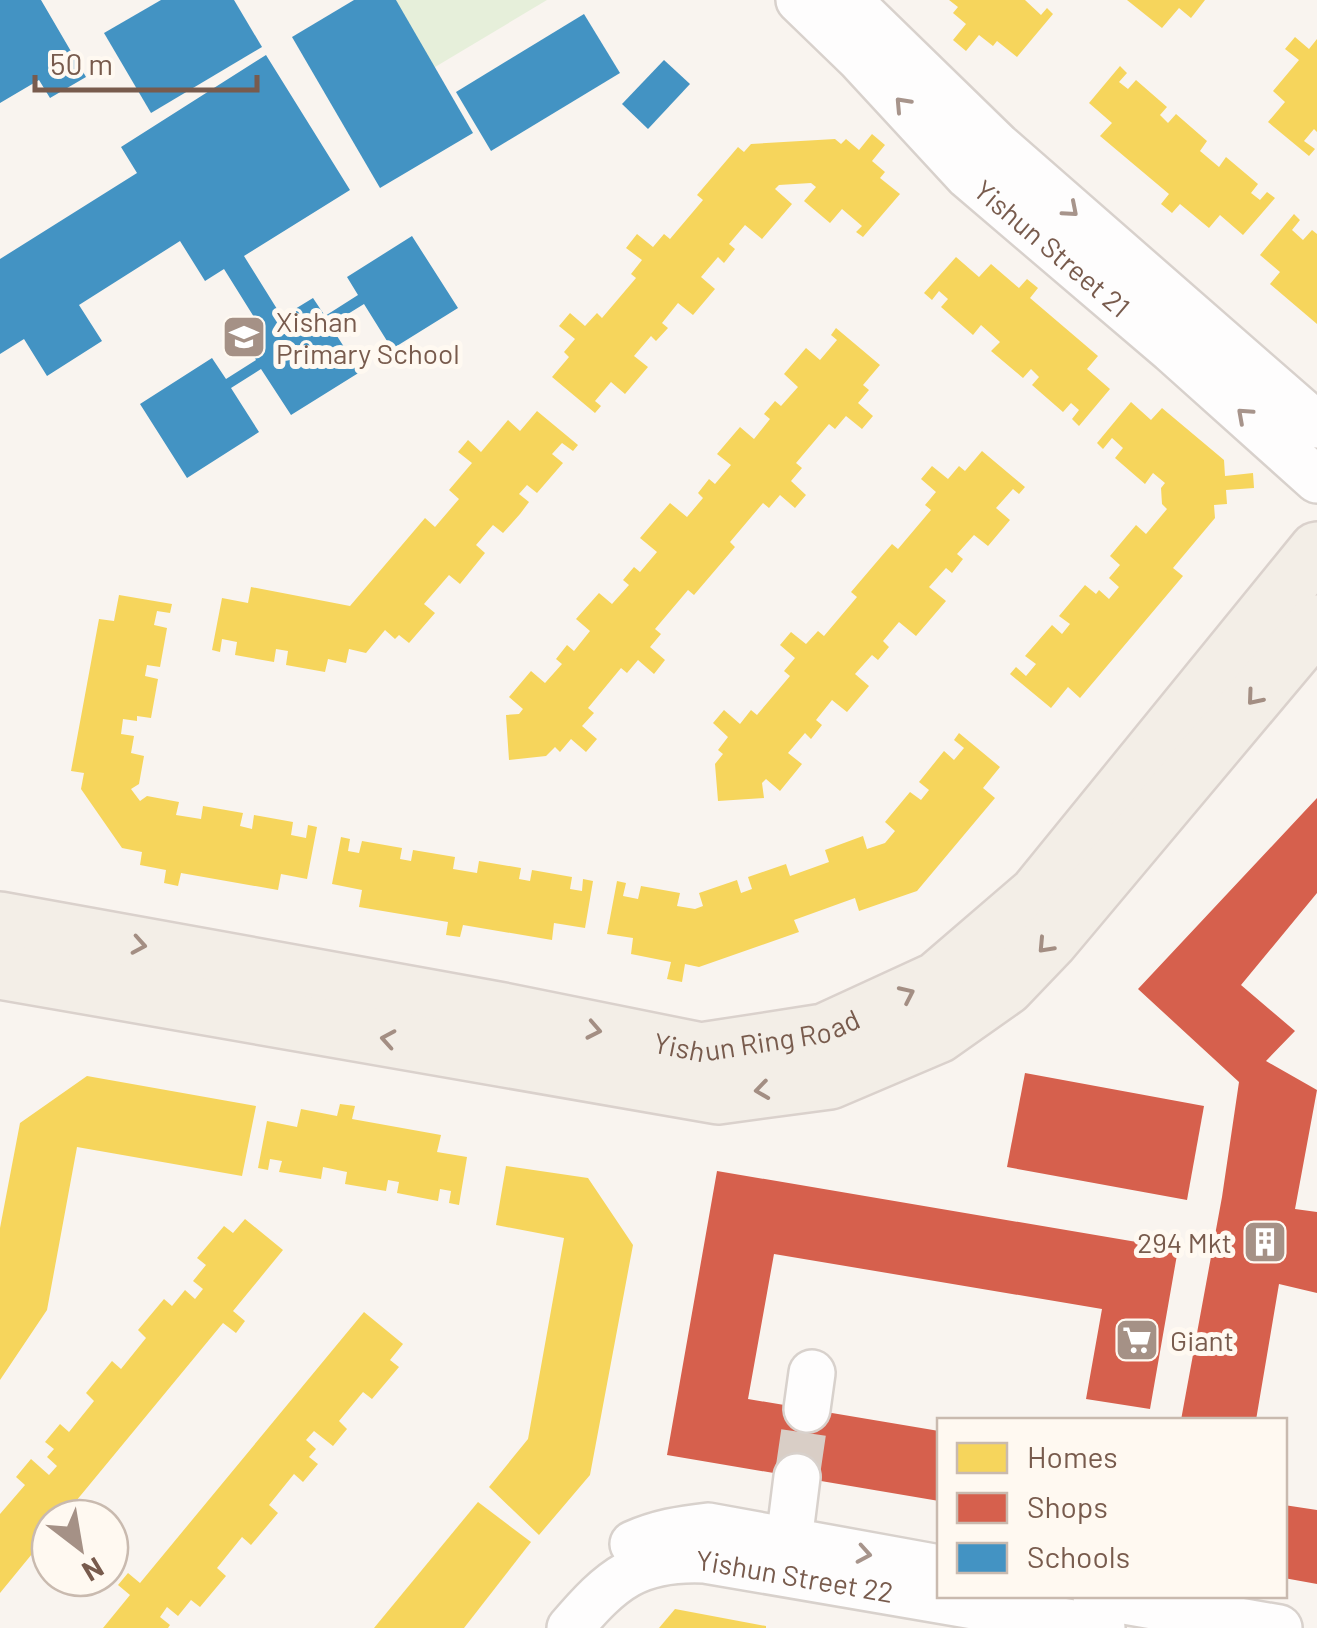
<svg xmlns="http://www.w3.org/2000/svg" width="1317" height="1628" viewBox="0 0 1317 1628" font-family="Barlow,sans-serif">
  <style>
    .green { fill: #e6efda }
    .homes { fill: #f6d55c }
    .shops { fill: #d6604d }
    .schools { fill: #4393c3 }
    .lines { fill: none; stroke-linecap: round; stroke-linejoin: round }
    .minor-tunnel { stroke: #d9cec6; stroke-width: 45; stroke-dasharray: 45 22; stroke-linecap: butt }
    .minor-casing { stroke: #d8d1cc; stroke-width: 50 }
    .major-casing { stroke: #dad1cc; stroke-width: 60 }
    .minor { stroke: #fefdfd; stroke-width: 45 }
    .major { stroke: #f3eee7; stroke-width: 55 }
    .oneway { stroke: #a7948b }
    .oneway2 { stroke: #a38e83 }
    .labels { text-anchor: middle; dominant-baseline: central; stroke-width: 10; stroke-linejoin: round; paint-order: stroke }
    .street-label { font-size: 28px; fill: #785b4d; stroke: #fff9f1 }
    .poi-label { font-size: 28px; fill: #785b4d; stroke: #fff9f1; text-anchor: start }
  </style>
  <rect width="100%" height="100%" fill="#f9f4ef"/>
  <path class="green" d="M 374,0 L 547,0 L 420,76 Z"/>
  <g class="homes">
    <path d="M 949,0 L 1025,0 L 1041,15 L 1047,8 L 1053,14 L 1017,57 L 997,41 L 993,46 L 979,35 L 966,51 L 953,40 L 966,24 L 953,13 L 958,7 Z"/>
    <path d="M 1127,0 L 1205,0 L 1191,18 L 1179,8 L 1162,28 Z"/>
    <path d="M 1295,37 L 1309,49 L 1317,39 L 1317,132 L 1314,129 L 1304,141 L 1315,149 L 1309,156 L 1268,122 L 1285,102 L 1273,91 L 1299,60 L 1285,49 Z"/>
    <path d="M 1120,66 L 1127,73 L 1119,82 L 1128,89 L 1136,80 L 1167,107 L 1160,115 L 1168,123 L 1176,114 L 1207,141 L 1200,151 L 1219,167 L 1226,157 L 1258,184 L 1251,193 L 1260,200 L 1267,192 L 1275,198 L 1243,235 L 1220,215 L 1209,228 L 1180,204 L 1172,213 L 1161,204 L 1169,194 L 1100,136 L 1112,123 L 1089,103 Z"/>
    <path d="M 872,134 L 885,145 L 872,161 L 885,172 L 880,178 L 900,194 L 863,237 L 856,232 L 862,226 L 842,209 L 830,223 L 804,201 L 816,187 L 811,183 L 779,185 L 775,189 L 792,204 L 762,239 L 745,225 L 729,244 L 735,249 L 724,263 L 718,257 L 701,277 L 715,289 L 693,315 L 678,303 L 662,323 L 668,328 L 656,341 L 651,336 L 634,356 L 648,367 L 625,394 L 611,382 L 595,401 L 601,406 L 595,413 L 552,377 L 569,357 L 564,352 L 575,339 L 559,326 L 570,313 L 585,326 L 597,313 L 602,318 L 636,278 L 631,274 L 642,260 L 626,248 L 637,234 L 653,247 L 664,234 L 670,239 L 703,200 L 697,195 L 738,147 L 744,152 L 751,144 L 835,139 L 841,144 L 846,139 L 859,150 Z"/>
    <path d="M 1294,214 L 1300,220 L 1292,230 L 1303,240 L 1312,230 L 1317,234 L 1317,324 L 1270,284 L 1280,272 L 1260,255 Z"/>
    <path d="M 956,257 L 979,277 L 991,264 L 1019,288 L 1027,279 L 1038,288 L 1030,298 L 1098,356 L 1087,369 L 1110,389 L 1079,426 L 1072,419 L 1079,410 L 1071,403 L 1063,412 L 1032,385 L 1039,377 L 1031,369 L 1023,378 L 991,351 L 1000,342 L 981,325 L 973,335 L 941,307 L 948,299 L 939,291 L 932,300 L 924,293 Z"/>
    <path d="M 836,328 L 880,365 L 863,385 L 869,390 L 858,403 L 873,416 L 862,429 L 846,416 L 835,429 L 829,424 L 796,463 L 802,468 L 791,481 L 806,495 L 795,508 L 780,495 L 769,508 L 763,503 L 730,542 L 735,547 L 694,595 L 688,590 L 655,629 L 661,634 L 650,647 L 665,660 L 654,674 L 638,660 L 627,673 L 621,668 L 588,708 L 594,713 L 582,726 L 597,739 L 586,752 L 571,739 L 560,752 L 555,747 L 546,756 L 509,760 L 506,715 L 519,714 L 523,709 L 509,697 L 531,671 L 545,683 L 562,664 L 556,659 L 567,645 L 574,651 L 590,631 L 576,619 L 599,593 L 612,604 L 629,585 L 623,580 L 634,567 L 640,572 L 657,552 L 640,538 L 670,503 L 687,517 L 703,498 L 698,493 L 709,479 L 715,484 L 731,465 L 717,454 L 740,427 L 754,439 L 770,419 L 764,414 L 775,401 L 781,406 L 798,387 L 784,374 L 806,348 L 820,360 L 837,340 L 831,335 Z"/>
    <path d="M 1131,402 L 1151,420 L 1162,408 L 1224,460 L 1225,476 L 1253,473 L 1254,488 L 1226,490 L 1227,504 L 1214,505 L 1215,518 L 1173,568 L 1183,576 L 1080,698 L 1068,687 L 1051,708 L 1010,674 L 1016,667 L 1026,676 L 1036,664 L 1025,656 L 1052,625 L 1062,634 L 1070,624 L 1059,616 L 1085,585 L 1096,594 L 1099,590 L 1109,599 L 1119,587 L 1109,578 L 1120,565 L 1110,556 L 1136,525 L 1146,534 L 1167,509 L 1162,504 L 1161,488 L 1165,483 L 1153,473 L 1145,484 L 1115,458 L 1123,448 L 1112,438 L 1103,449 L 1097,443 Z"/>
    <path d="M 537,411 L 578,445 L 573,451 L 562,443 L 552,454 L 563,463 L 537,493 L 527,485 L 519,494 L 529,502 L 520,514 L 503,533 L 493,525 L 476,545 L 485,553 L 460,584 L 449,575 L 424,604 L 435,613 L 409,643 L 399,635 L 395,639 L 385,630 L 366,653 L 349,649 L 346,663 L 328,659 L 325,672 L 286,665 L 288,651 L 276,649 L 274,662 L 235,655 L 237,642 L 222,639 L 220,652 L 212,650 L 222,598 L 248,603 L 251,587 L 350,606 L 425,518 L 435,527 L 459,499 L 449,490 L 472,463 L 458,452 L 468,440 L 481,452 L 508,420 L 520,431 Z"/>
    <path d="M 982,451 L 1025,487 L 1019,494 L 1013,489 L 996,508 L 1010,520 L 988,546 L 974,535 L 957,554 L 963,559 L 952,573 L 946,568 L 929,587 L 946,601 L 916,636 L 899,622 L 883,641 L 889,647 L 878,660 L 872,655 L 855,674 L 869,686 L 847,712 L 832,700 L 816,720 L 822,725 L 811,739 L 805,733 L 788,753 L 802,764 L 780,791 L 766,779 L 762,783 L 764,798 L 718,801 L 715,764 L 723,754 L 718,750 L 728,737 L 713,723 L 724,710 L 740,724 L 751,710 L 757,715 L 790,676 L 784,671 L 795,658 L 780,645 L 791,632 L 806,644 L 818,631 L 824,636 L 857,597 L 851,592 L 892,544 L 898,549 L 931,510 L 925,505 L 936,492 L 921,479 L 932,466 L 948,479 L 959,466 L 965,471 Z"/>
    <path d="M 119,595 L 172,604 L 170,613 L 157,611 L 154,625 L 167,628 L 160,667 L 147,665 L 145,676 L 158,679 L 151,718 L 137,716 L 137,721 L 123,719 L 121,734 L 134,736 L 131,753 L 144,756 L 139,784 L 131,789 L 140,801 L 147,796 L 179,802 L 176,815 L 201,819 L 203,806 L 243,813 L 240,826 L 252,829 L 254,815 L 293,822 L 291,835 L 306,838 L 308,825 L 317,827 L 307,879 L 281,874 L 278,890 L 181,873 L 178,886 L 164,883 L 166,870 L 140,865 L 142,852 L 122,848 L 81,789 L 84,773 L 71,771 L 99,619 L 114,621 Z"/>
    <path d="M 959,733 L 1000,767 L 983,788 L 995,798 L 917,891 L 859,911 L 855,898 L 794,920 L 799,932 L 699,967 L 685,964 L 682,982 L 667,979 L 671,962 L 631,954 L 633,938 L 607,934 L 617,881 L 626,883 L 623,896 L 638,899 L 641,886 L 680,893 L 677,906 L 695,909 L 703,906 L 699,893 L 737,880 L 741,893 L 752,889 L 748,877 L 786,864 L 790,876 L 829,862 L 825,850 L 863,836 L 867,849 L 885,843 L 895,831 L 885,822 L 910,792 L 921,800 L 929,790 L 919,782 L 944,751 L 954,760 L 964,748 L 954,740 Z"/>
    <path d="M 341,837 L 350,839 L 348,851 L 359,853 L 362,841 L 402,848 L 400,859 L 411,861 L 413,850 L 455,857 L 453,869 L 477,873 L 479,861 L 521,868 L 519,879 L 530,881 L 532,870 L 572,877 L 570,889 L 582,891 L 583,879 L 593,881 L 585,928 L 554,923 L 552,940 L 463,925 L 460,937 L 446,935 L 448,922 L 359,907 L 362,890 L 332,884 Z"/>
    <path d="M 87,1076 L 256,1106 L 242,1176 L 77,1147 L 47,1310 L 0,1380 L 0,1228 L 20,1123 Z"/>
    <path d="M 340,1104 L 355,1106 L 352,1119 L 441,1135 L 437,1152 L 467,1157 L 459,1205 L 449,1203 L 451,1191 L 440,1189 L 438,1201 L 397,1193 L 399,1182 L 388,1180 L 386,1191 L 345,1184 L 347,1172 L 323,1167 L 321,1179 L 279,1172 L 282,1161 L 270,1159 L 268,1170 L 258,1168 L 267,1121 L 297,1127 L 301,1109 L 337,1116 Z"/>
    <path d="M 506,1166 L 588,1178 L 633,1245 L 590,1475 L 539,1535 L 489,1487 L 528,1439 L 564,1238 L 496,1225 Z"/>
    <path d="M 245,1219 L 283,1250 L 233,1311 L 245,1321 L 236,1333 L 223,1323 L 62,1518 L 50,1518 L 50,1532 L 0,1593 L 0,1514 L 25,1485 L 16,1477 L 31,1459 L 49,1475 L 57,1466 L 47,1457 L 54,1449 L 45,1442 L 60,1424 L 69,1432 L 94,1401 L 86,1393 L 112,1361 L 121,1369 L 146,1338 L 138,1330 L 164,1299 L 172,1306 L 185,1290 L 195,1299 L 203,1289 L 193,1281 L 206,1265 L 197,1258 L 224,1226 L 233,1233 Z"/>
    <path d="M 364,1312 L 403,1344 L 390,1360 L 399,1367 L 372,1399 L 363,1392 L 339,1421 L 347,1429 L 333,1446 L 314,1431 L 306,1440 L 316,1449 L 309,1457 L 318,1464 L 303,1482 L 294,1474 L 269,1505 L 278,1513 L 251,1545 L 242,1537 L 217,1568 L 226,1576 L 200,1607 L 191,1600 L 178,1616 L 167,1607 L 160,1617 L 170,1625 L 168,1628 L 103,1628 L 130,1595 L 118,1585 L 128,1573 L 140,1583 Z"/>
    <path d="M 478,1502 L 531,1542 L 464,1628 L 374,1628 Z"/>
    <path d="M 675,1609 L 766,1626 L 766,1628 L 659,1628 Z"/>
  </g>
  <g class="shops">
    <path d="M 1317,798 L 1317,893 L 1241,985 L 1295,1031 L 1266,1061 L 1317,1090 L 1295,1209 L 1317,1212 L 1317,1293 L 1279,1284 L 1256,1420 L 1181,1420 L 1222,1197 L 1239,1082 L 1138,989 Z"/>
    <path d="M 1025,1073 L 1204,1106 L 1187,1200 L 1007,1167 Z"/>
    <path d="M 717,1171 L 1178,1249 L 1150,1409 L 1086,1399 L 1102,1309 L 774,1254 L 748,1399 L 939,1431 L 939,1501 L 667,1455 Z"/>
    <path d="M 1284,1505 L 1317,1510 L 1317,1584 L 1284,1578 Z"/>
  </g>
  <g class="schools">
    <path d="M 0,0 L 41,0 L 86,77 L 50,98 L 39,80 L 0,103 Z"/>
    <path d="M 161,0 L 234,0 L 262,47 L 151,113 L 104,33 Z"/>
    <path d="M 354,0 L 396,0 L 473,133 L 380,188 L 292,37 Z"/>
    <path d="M 584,14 L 620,73 L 491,151 L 456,92 Z"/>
    <path d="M 266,55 L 350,190 L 244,256 L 282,317 L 313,298 L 325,316 L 358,295 L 347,277 L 412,236 L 458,308 L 392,349 L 364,304 L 330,325 L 360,372 L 291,415 L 261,369 L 231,388 L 259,432 L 187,478 L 140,404 L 212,358 L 226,379 L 256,360 L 244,341 L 262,330 L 224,269 L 205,281 L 180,241 L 79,305 L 102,341 L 47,376 L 24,339 L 0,354 L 0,259 L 137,173 L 121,147 Z"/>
    <path d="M 664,60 L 690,84 L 648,129 L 622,104 Z"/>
  </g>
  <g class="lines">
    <path class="minor-tunnel" d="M 797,1477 L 807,1409"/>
    <defs>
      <g id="minor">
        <path id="s1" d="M 799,0 L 859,58 L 968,176 L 1172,350 L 1317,480"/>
        <path d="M 848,0 L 998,146 L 1317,425"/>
        <path d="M 807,1409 L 812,1373"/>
        <path d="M 789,1541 L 797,1477"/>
        <path d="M 633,1544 C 658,1533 681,1529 708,1526 L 939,1568"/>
        <path d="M 1096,1596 L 1279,1628"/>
        <path id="s2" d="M 570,1628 C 612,1579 637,1557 705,1560 L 1102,1628"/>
      </g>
      <g id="major">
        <path id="s3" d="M 0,920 L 498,1010 L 701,1051 L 824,1032 L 937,980 L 1037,894 L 1317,550"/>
        <path d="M 0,971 L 718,1096 L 830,1081 L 938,1035 L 1006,987 L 1050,941 L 1317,623"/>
      </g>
    </defs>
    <use href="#minor" class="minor-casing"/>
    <use href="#major" class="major-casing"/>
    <use href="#minor" class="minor"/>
    <use href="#major" class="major"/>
  </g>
  <defs><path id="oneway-chevron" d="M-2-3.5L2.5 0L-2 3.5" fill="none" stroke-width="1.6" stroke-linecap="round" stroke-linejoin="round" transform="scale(2.5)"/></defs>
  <g class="oneway">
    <use href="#oneway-chevron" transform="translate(902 104) rotate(-133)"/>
    <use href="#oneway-chevron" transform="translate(1071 210) rotate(41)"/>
    <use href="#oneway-chevron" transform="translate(1244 415) rotate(-138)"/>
    <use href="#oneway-chevron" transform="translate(864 1554) rotate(10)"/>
  </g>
  <g class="oneway2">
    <use href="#oneway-chevron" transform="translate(1254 698) rotate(130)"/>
    <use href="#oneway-chevron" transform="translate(139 945) rotate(10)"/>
    <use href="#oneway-chevron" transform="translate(1045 946) rotate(133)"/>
    <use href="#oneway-chevron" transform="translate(907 994) rotate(-25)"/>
    <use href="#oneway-chevron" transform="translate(594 1030) rotate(11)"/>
    <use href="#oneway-chevron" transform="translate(388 1039) rotate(-170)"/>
    <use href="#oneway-chevron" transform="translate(762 1090) rotate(172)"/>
  </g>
  <defs>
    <symbol id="school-square" viewBox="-11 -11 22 22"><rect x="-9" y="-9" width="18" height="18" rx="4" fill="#a59186" stroke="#fff9f1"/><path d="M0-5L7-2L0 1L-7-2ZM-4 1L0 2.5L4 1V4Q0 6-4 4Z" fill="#fff"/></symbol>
    <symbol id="building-square" viewBox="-11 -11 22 22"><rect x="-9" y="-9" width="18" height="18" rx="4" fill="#a59186" stroke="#fff9f1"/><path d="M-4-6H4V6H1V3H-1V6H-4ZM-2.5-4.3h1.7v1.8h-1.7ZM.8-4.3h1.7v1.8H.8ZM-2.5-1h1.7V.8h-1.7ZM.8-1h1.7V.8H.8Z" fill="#fff"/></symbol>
    <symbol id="supermarket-square" viewBox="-11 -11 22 22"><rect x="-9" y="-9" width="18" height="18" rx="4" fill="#a59186" stroke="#fff9f1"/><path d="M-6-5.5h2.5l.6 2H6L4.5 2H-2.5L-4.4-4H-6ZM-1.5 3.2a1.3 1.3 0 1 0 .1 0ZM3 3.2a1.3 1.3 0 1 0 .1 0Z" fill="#fff"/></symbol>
  </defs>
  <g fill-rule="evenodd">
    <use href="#school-square" x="219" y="312" width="50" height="50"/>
    <use href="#building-square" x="1240" y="1217" width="50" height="50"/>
    <use href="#supermarket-square" x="1112" y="1315" width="50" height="50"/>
  </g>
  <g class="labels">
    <g class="street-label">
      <text stroke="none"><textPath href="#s1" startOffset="355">Yishun Street 21</textPath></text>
      <text stroke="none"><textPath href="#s3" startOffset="770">Yishun Ring Road</textPath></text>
      <text stroke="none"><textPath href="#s2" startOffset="250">Yishun Street 22</textPath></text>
    </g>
    <g class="poi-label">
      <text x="276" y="321">Xishan<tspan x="276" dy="32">Primary School</tspan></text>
      <text x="1232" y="1242" text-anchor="end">294 Mkt</text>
      <text x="1170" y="1340">Giant</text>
    </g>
  </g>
  <rect x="937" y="1418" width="350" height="180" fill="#fff9f1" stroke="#c9baaf" stroke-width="2.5"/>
  <rect x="957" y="1443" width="50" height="30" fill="#f6d55c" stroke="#c9baaf" stroke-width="2.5"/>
  <text x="1027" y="1468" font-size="30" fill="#785b4d">Homes</text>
  <rect x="957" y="1493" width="50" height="30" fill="#d6604d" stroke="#c9baaf" stroke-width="2.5"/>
  <text x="1027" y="1518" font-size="30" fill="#785b4d">Shops</text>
  <rect x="957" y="1543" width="50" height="30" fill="#4393c3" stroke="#c9baaf" stroke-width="2.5"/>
  <text x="1027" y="1568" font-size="30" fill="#785b4d">Schools</text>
  <g transform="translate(80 1548) rotate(149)"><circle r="48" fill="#fff9f1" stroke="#c9baaf" stroke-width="2.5"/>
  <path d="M0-8L18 38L0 25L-18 38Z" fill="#a59186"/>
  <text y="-15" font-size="28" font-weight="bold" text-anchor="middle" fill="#785b4d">N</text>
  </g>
  <path d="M35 75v15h222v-15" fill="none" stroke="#785b4d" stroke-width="5"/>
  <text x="50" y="75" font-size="30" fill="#785b4d" stroke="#fff9f1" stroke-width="8" paint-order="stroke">50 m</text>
</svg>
